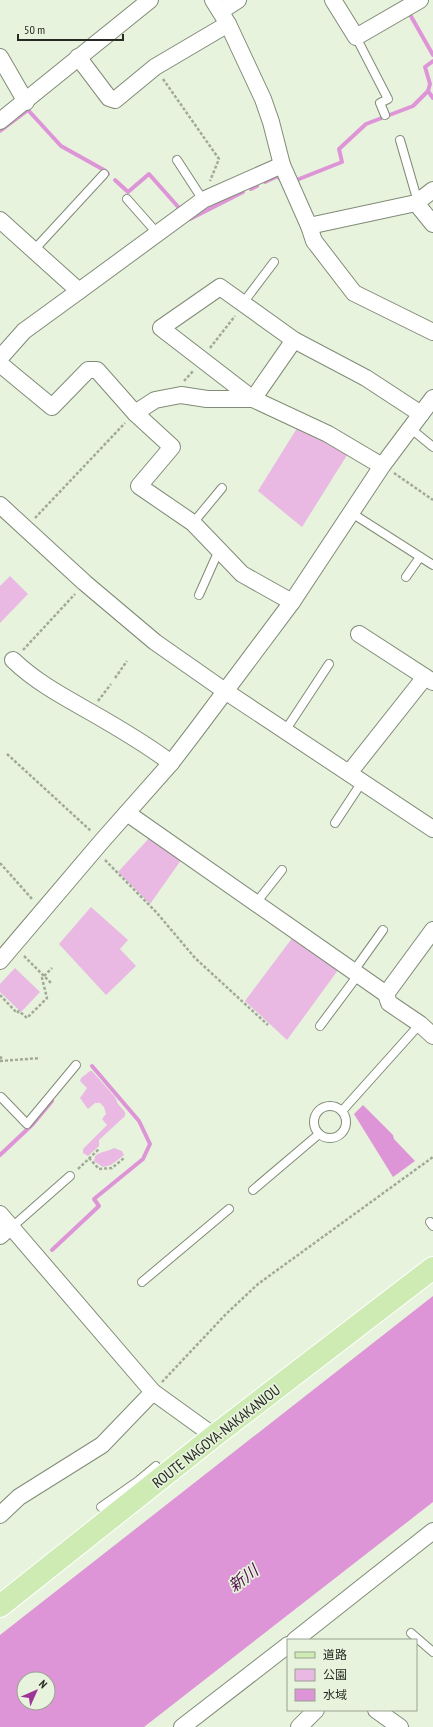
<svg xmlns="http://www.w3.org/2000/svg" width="433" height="1727" viewBox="0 0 433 1727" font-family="'PT Sans Narrow','Noto Sans JP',sans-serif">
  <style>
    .green { fill: #e9b9e3 }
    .water { fill: #de95d7; fill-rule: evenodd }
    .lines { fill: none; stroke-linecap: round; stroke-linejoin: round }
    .stream { stroke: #de95d7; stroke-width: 4 }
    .lane-casing { stroke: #808c77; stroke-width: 10 }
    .street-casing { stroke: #808c77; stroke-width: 18 }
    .primary-casing { stroke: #fff; stroke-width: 24 }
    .path { stroke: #a1aa99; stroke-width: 2.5; stroke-dasharray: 3 2; stroke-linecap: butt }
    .lane { stroke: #fff; stroke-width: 8 }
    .street { stroke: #fff; stroke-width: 16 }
    .primary { stroke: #cdebb2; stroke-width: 22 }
    .labels { text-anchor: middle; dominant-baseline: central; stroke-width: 3.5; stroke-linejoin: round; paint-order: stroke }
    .street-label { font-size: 15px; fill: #262a22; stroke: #e7f3dd }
    .water-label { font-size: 16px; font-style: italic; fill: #500e4c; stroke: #e7f3dd }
  </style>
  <rect width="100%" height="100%" fill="#e7f3dd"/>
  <g class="green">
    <path d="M 299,425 L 349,452 L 302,527 L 258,491 Z"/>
    <path d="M 10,576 L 28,594 L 0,623 L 0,586 Z"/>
    <path d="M 152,835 L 184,856 L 150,904 L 118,872 Z"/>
    <path d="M 91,907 L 128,940 L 120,949 L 136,966 L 106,995 L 59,944 Z"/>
    <path d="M 296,933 L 341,966 L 287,1040 L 245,1001 Z"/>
    <path d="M 15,968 L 40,992 L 21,1012 L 0,992 L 0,984 Z"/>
    <path d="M 90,1071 L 92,1071 L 115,1097 L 118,1104 L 125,1112 L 125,1116 L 99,1140 L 99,1146 L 88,1156 L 83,1153 L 83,1149 L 107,1125 L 102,1119 L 106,1114 L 104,1107 L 100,1103 L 95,1103 L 88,1109 L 80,1098 L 87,1088 L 80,1081 L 81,1078 Z"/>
    <path d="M 114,1148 L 122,1151 L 124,1155 L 111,1165 L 103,1167 L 94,1161 L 95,1156 C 101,1151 107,1152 114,1148 Z"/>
  </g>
  <g class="water">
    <path d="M 363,1105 L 393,1135 L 394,1139 L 415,1161 L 393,1177 L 354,1114 Z"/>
    <path d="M 433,1296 L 433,1502 L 144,1727 L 0,1727 L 0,1635 ZM 24,1679 L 48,1679 L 48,1703 L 24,1703 Z"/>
  </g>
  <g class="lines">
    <g class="stream">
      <path d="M 408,11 L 433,55"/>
      <path d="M 428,91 L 433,98"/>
      <path d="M 0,131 L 28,110 L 61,146 L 104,170 L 108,174"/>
      <path d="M 115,180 L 128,192 L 149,174 L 180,209"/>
      <path d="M 294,181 L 342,162 L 339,149 L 366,124 L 413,106 L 428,91 L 430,84 L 425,67 L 433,61"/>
      <path d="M 265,182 L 278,176 L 281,180"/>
      <path d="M 251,189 L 257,186"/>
      <path d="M 190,219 L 243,192"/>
      <path d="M 0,1155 L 33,1124 L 52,1101"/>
      <path d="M 52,1250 L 99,1206 L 94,1199 L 143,1159 L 150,1144 L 139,1121 L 92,1066"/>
    </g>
    <defs>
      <g id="lane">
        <path d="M 356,37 L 388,99 L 380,103 L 385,115"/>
        <path d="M 400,140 L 418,202"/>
        <path d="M 177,160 L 203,200"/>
        <path d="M 127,199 L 157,233"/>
        <path d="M 34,250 L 104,174"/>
        <path d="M 243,303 L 274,262"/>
        <path d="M 410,428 L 433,447"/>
        <path d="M 350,512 L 433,565"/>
        <path d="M 193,523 L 222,488"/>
        <path d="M 406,577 L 420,557"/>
        <path d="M 199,595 L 219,550"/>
        <path d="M 285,731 L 329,664"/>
        <path d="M 335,823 L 362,782"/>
        <path d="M 256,903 L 282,870"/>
        <path d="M 353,972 L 383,930"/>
        <path d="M 320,1026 L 358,975"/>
        <path d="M 0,1098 L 1,1097 L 27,1124 L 76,1065"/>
        <circle cx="330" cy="1122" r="16"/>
        <path d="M 342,1111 L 420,1024"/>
        <path d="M 253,1190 L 319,1134"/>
        <path d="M 430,1222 L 433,1226"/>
        <path d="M 12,1227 L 70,1176"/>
        <path d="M 142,1282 L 229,1209"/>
        <path d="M 101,1507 L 138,1481 L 156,1466"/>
        <path d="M 411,1633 L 433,1652"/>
      </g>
      <g id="street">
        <path d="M 213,0 L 228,24 L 263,99 L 271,122 L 282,165 L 309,226 L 416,203 L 433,190"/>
        <path d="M 333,0 L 356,37 L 420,0"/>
        <path d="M 221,11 L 238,0"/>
        <path d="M 0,57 L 26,102"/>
        <path d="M 78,57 L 109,98 L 115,100 L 155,67 L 228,24"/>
        <path d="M 0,121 L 150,0"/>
        <path d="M 416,203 L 433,224"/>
        <path d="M 0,220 L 79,291 L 203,200 L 282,165"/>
        <path d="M 309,226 L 314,241 L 354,293 L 433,332"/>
        <path d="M 0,358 L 24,331 L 79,291"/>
        <path d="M 0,364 L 52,407 L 88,370 L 97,370 L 135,413 L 172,447 L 139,486 L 193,523 L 242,574 L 292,602"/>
        <path d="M 135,413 L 155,400 L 181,395 L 207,399 L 253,399 L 294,340"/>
        <path d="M 382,466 L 328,434 L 253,399 L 161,328 L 220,287 L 294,340 L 366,378 L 421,414"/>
        <path d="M 0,505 L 85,583 L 155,642 L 225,691 L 433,829"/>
        <path d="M 359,634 L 433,682"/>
        <path d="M 13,660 C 39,685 70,700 101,718 C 125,732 149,746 171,763"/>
        <path d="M 349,773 L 425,677"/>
        <path d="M 127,813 L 386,994 L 389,1003 L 420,1024 L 433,1036"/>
        <path d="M 0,961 L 102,841 L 171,763 L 194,733 L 292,602 L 382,466 L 433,398"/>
        <path d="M 386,994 L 433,930"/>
        <path d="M 0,1214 L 153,1392 L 214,1436"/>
        <path d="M 0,1236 L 11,1226"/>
        <path d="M 0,1515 L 19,1497 L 102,1445 L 153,1392"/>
        <path d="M 295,1640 L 433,1531"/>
        <path d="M 376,1710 L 400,1727"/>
        <path d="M 182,1727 L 288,1645"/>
        <path d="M 299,1727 L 316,1710"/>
      </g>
      <path id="primary" d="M 0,1606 L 214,1436 L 433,1268"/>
    </defs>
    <use href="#lane" class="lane-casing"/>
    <use href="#street" class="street-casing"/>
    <use href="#primary" class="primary-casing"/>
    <g class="path">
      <path d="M 163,79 L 219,159 L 210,181"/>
      <path d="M 210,348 L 235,316"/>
      <path d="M 184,381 L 194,370"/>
      <path d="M 394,473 L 433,500"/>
      <path d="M 35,518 L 125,423"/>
      <path d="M 23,650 L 75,594"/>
      <path d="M 115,678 L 127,661"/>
      <path d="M 98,701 L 111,684"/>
      <path d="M 7,754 L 91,831"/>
      <path d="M 105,860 L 157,913 L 195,958 L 268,1025"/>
      <path d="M 0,863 L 33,900"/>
      <path d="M 24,956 L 52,984"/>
      <path d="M 0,995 L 17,1013 L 19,1011 L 27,1018 L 47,998 L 42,978 L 52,968"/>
      <path d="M 0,1059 L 2,1056"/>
      <path d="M 0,1061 L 40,1058"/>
      <path d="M 89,1158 L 99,1169 L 112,1168 L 124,1158"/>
      <path d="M 78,1169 L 99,1149"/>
      <path d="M 162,1382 L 226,1314 L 258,1284 L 433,1157"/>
    </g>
    <use href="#lane" class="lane"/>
    <use href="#street" class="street"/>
    <use href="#primary" class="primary"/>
  </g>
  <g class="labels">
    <g class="street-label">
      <text transform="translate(216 1436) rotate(-38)">ROUTE NAGOYA-NAKAKANJOU</text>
    </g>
    <g class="water-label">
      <text transform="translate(243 1578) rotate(-38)">新川</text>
    </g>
  </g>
  <rect x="287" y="1639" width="130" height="72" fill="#e7f3dd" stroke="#9aa392"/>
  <rect x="295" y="1652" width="20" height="6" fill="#cdebb2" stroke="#9aa392"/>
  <text x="323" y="1659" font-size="12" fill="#262a22">道路</text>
  <rect x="295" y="1669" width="20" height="12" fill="#e9b9e3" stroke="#9aa392"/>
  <text x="323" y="1679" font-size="12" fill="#262a22">公園</text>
  <rect x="295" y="1689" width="20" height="12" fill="#de95d7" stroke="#9aa392"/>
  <text x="323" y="1699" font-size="12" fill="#262a22">水域</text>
  <g transform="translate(36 1691) rotate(45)"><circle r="19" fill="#e7f3dd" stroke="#9aa392"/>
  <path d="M0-3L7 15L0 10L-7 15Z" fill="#9e3597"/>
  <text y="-6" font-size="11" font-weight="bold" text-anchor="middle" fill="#262a22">N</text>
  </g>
  <path d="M18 34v6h105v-6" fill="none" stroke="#262a22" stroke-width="2"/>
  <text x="24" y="34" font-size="12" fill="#262a22" stroke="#e7f3dd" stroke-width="3" paint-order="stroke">50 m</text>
</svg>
